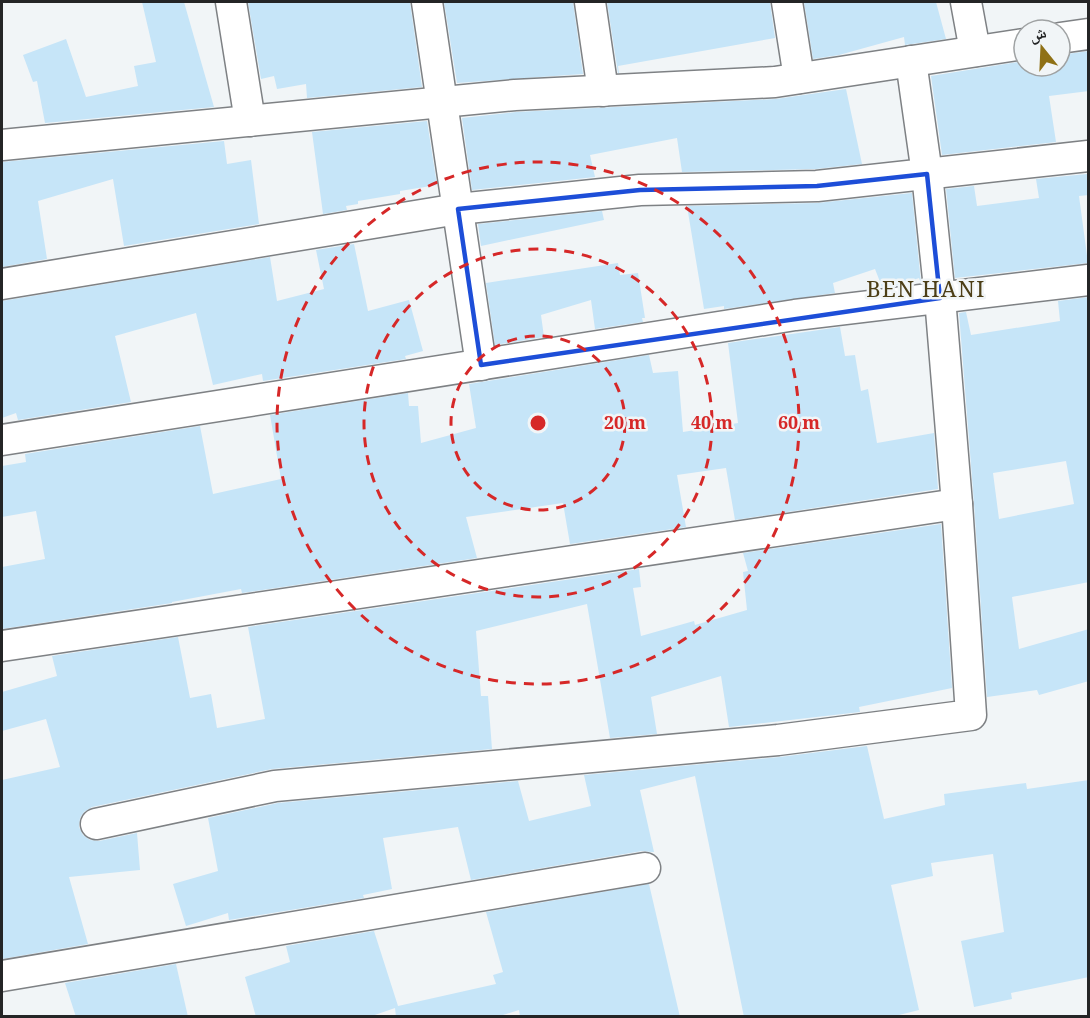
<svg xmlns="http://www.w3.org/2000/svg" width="1090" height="1018" viewBox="0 0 1090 1018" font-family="Georgia,'Noto Naskh Arabic',serif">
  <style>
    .building { fill: #c6e5f8; fill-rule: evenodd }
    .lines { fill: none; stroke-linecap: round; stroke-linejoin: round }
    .minor-casing { stroke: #7e8184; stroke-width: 33 }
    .minor { stroke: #fff; stroke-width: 30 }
    .marked { fill: none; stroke: #1d4ed8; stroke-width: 4.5; stroke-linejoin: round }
    .ring { fill: none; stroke: #d62828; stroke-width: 3; stroke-dasharray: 10 8 }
    .labels { text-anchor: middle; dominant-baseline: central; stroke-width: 5; stroke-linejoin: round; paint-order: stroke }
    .quarter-label { font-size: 22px; letter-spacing: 1.5px; fill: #4c3e16; stroke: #f1f5f7 }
    .centre { fill: #d62828; stroke: #f1f5f7; stroke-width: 3 }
    .ring-label { font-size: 18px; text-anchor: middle; font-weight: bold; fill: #d62828; stroke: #f1f5f7; stroke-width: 5; stroke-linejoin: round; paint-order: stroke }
  </style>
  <rect width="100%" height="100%" fill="#f1f5f7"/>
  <g class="building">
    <path d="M 142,2 L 184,2 L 214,107 L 45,123 L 37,81 L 33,82 L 23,55 L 66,39 L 86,97 L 138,86 L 134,66 L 156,62 Z"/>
    <path d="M 248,2 L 410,2 L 422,87 L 307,98 L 306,84 L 277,89 L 274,76 L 261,79 Z"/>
    <path d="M 444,2 L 573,2 L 583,74 L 457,83 Z"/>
    <path d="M 607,2 L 770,2 L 775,38 L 618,66 L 619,73 L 618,73 Z"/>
    <path d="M 804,2 L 936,2 L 946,39 L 905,45 L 904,37 L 839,55 L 813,59 Z"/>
    <path d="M 1089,51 L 1089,91 L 1049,96 L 1056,142 L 942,155 L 931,76 L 1024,61 L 1024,66 L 1060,66 L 1060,55 Z"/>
    <path d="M 846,89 L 862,164 L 816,169 L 682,172 L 677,138 L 590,155 L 595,177 L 472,190 L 462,118 L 516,112 L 776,99 Z"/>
    <path d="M 427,121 L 437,185 L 400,191 L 400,194 L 358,201 L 358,204 L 346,206 L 347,210 L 323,214 L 312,132 Z"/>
    <path d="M 224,141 L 227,164 L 251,160 L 259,224 L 124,246 L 113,179 L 38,201 L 47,259 L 2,267 L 2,162 Z"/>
    <path d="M 1087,174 L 1089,195 L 1079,196 L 1088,263 L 955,278 L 946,189 L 974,186 L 977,206 L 1039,198 L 1036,179 Z"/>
    <path d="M 912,193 L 921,283 L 919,278 L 899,285 L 882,287 L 875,269 L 833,283 L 835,293 L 724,309 L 724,306 L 704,309 L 687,206 L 817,203 Z"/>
    <path d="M 602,211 L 604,220 L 481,246 L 478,224 Z"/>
    <path d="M 354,244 L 368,311 L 409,300 L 423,351 L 405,356 L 406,359 L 263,381 L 262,374 L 213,385 L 196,313 L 115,336 L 131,402 L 18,420 L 16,413 L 2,418 L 2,301 L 270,257 L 277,301 L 324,289 L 316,250 Z"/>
    <path d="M 618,263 L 620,275 L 638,273 L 645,318 L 642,318 L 643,322 L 595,329 L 591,300 L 541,315 L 544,337 L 495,345 L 486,283 Z"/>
    <path d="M 1089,297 L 1089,582 L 1012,597 L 1019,649 L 1089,629 L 1089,681 L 1039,695 L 1037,690 L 987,697 L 974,503 L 959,313 L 966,312 L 971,335 L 1060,321 L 1058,301 ZM 1066,461 L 1074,504 L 999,519 L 993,473 Z"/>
    <path d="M 840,327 L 845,356 L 855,355 L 861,391 L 868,389 L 877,443 L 934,433 L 938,489 L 735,520 L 726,468 L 677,475 L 686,527 L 570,544 L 563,503 L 466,517 L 477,558 L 242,593 L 241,589 L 172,602 L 172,603 L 2,629 L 2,567 L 45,559 L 36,511 L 2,517 L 2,466 L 26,462 L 25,454 L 200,426 L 213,494 L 281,479 L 270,415 L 408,393 L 409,406 L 418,406 L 421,443 L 476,428 L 469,384 L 649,355 L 653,373 L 678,371 L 683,432 L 738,423 L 728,343 Z"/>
    <path d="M 941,524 L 952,688 L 859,707 L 860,712 L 729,727 L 721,676 L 651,697 L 657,734 L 610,738 L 587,604 L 476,631 L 481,696 L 488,696 L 492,749 L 272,769 L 92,807 L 84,812 L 80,818 L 79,827 L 83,835 L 90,840 L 99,841 L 137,833 L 140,870 L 69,877 L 88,944 L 2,959 L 2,780 L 60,767 L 46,719 L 2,731 L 2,692 L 57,676 L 52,656 L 178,637 L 190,698 L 211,694 L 217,728 L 265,719 L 248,627 L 639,569 L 641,587 L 633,588 L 641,636 L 694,621 L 695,625 L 747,610 L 743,572 L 748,571 L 743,553 Z"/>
    <path d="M 867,746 L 884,819 L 945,805 L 944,794 L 1026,783 L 1027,789 L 1089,780 L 1089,977 L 1011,993 L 1012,999 L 974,1007 L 961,941 L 1004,932 L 993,854 L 931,863 L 933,876 L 891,885 L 919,1010 L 891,1017 L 744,1017 L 695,776 L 640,790 L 654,852 L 652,852 L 642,851 L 471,880 L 458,827 L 383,838 L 392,889 L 363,895 L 364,898 L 229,920 L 228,913 L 186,926 L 173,884 L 218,871 L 208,818 L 278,803 L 518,781 L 529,821 L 591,806 L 584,775 L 780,757 Z"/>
    <path d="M 649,884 L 680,1017 L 520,1017 L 519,1010 L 497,1017 L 396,1017 L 395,1008 L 369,1017 L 256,1017 L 245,977 L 290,962 L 286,946 L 374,931 L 398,1006 L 496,984 L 493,975 L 503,972 L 486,912 Z"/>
    <path d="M 176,964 L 188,1017 L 76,1017 L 65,983 Z"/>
  </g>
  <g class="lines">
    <defs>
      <g id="minor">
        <path d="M 231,2 L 250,121"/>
        <path d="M 427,2 L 481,365"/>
        <path d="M 590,2 L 603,91"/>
        <path d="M 787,2 L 799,78"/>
        <path d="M 966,2 L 975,51"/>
        <path d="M 1060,38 L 1088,34"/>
        <path d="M 2,145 L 515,95 L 775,82 L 1024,44"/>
        <path d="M 2,284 L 458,209 L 640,190 L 817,186 L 1088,156"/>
        <path d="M 2,440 L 795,315 L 1088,280"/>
        <path d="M 2,646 L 957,504"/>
        <path d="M 96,824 L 275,786 L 778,740 L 971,715 L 957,504 L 940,298 L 927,174 L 911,61"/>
        <path d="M 2,976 L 645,868"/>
      </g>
    </defs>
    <use href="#minor" class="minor-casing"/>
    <use href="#minor" class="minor"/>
  </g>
  <path class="marked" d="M 927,174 L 940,298 L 481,365 L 458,209 L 640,190 L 817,186 Z"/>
  <g class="ring">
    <circle cx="538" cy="423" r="87"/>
    <circle cx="538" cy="423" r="174"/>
    <circle cx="538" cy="423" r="261"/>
  </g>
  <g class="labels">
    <g class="quarter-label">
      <text x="926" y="292">BEN HANI</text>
    </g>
  </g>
  <circle cx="538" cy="423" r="9" class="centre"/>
  <g class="ring-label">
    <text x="625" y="429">20 m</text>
    <text x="712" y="429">40 m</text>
    <text x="799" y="429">60 m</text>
  </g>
  <rect width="1090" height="1018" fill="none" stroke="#242526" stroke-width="6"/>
  <g transform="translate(1042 48) rotate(342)"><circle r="28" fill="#f1f5f7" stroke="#9fa2a3" stroke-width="1.5"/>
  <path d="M0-4.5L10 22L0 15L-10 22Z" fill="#8f7116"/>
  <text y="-9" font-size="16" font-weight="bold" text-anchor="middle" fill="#242526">ش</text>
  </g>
</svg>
